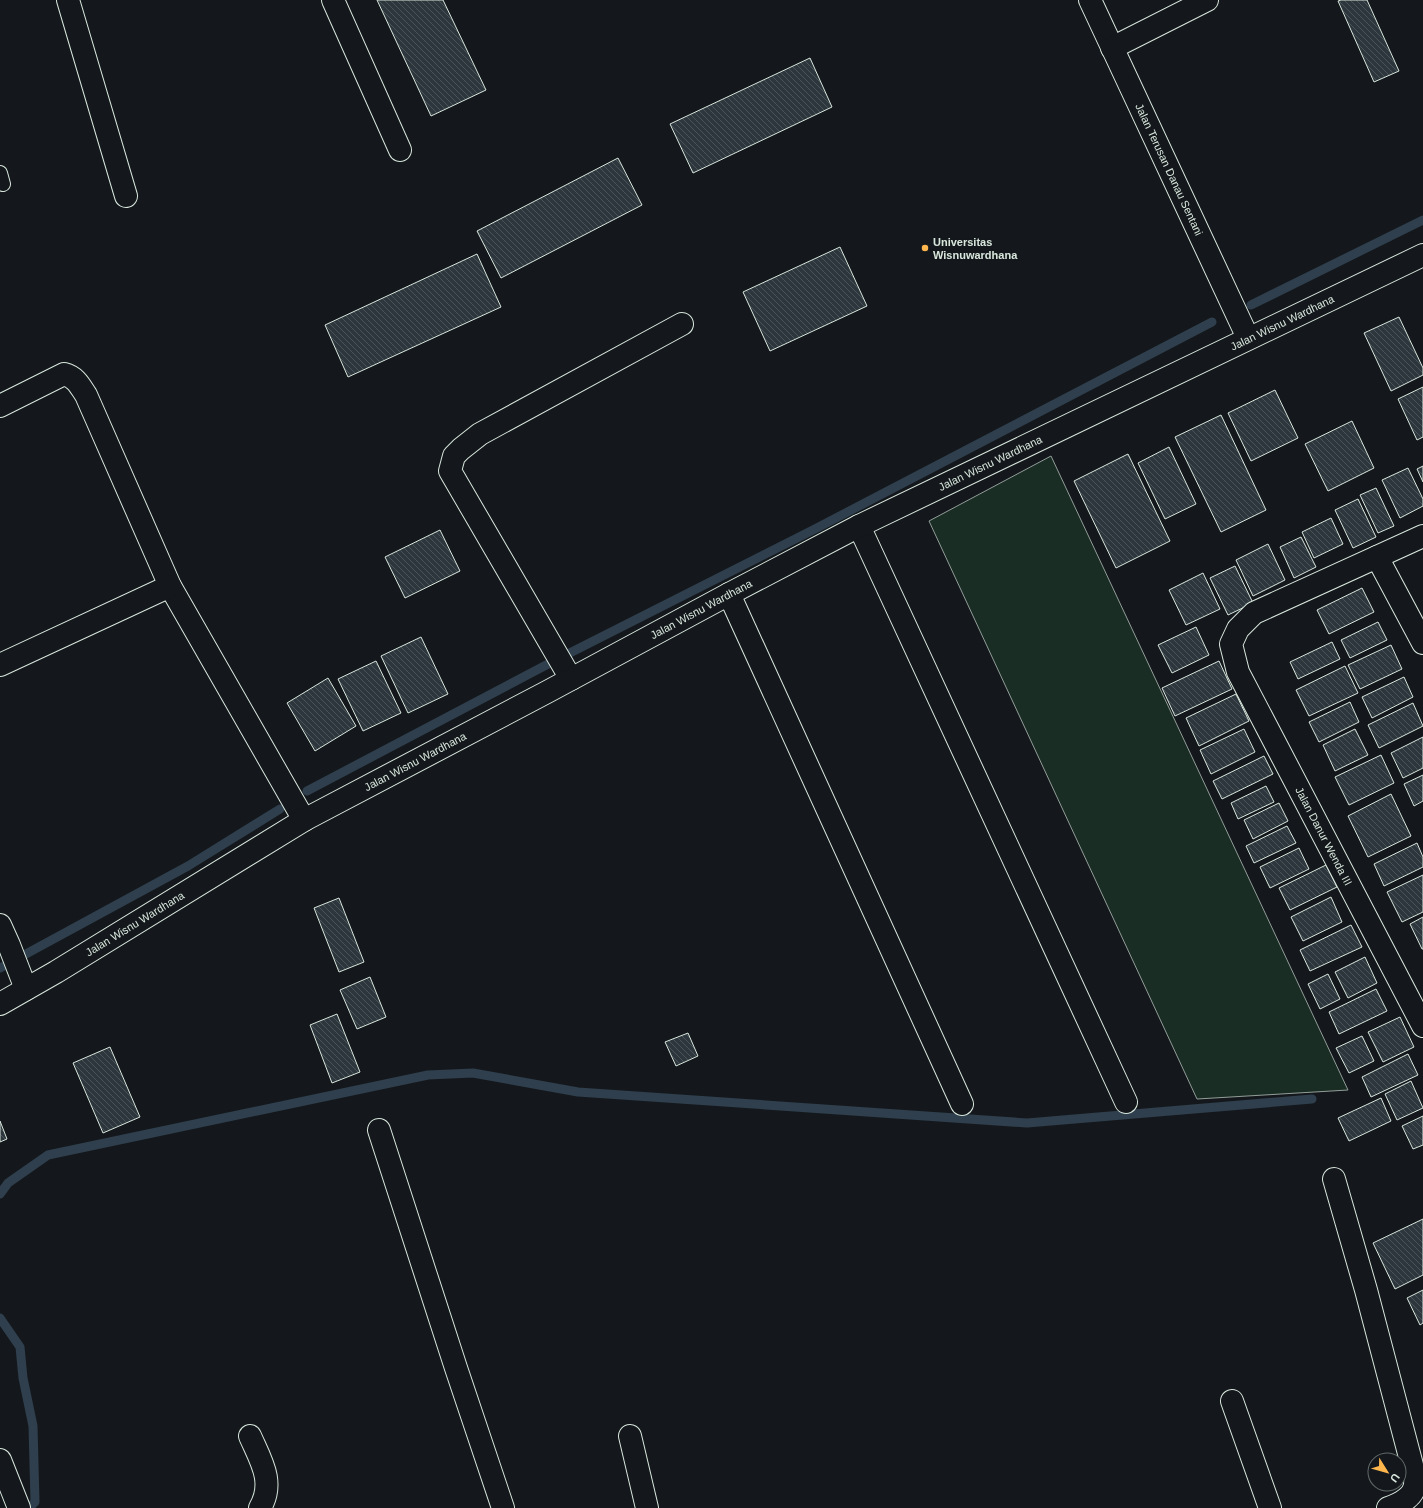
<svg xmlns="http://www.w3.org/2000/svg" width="1423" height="1508" viewBox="0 0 1423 1508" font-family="Helvetica,sans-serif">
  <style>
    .grass { fill: #1a2d24; stroke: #939e99 }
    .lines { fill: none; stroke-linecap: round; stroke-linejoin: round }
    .stream { stroke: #2f3f4d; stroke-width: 9 }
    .building { fill: url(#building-back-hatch); stroke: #d8e6dc }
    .lane-casing { stroke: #d8e6dc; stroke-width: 16 }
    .street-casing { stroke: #d8e6dc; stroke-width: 24 }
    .secondary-casing { stroke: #d8e6dc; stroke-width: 24 }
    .lane { stroke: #14181c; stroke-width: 14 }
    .street { stroke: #14181c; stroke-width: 22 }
    .secondary { stroke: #14181c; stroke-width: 22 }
    .poi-dot { fill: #ffb74d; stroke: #14181c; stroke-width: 1.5 }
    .labels { text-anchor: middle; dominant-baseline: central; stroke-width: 3; stroke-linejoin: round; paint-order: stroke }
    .street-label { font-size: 11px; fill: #d8e6dc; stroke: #14181c }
    .poi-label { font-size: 11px; font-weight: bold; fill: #d8e6dc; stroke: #14181c; text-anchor: start }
  </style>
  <defs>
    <pattern id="building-back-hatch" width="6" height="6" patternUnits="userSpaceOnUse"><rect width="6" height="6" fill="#2c363c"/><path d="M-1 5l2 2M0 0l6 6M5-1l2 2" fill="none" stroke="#4a5358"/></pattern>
  </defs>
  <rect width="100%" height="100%" fill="#14181c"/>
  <path class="grass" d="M 1051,456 L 1348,1090 L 1197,1099 L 929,521 Z"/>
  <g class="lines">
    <g class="stream">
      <path d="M 1251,305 L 1423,220"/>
      <path d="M 307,791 L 550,663 L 813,530 L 1212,322"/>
      <path d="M 0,968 L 188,866 L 280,809"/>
      <path d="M 0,1194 L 8,1183 L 48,1155 L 428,1075 L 473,1073 L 578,1092 L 1027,1123 L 1312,1099"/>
      <path d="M 0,1318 L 20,1347 L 23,1378 L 33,1426 L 35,1502 L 29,1508"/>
    </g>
  </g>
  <g class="building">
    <path d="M 377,0 L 443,0 L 486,90 L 431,116 Z"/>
    <path d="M 1341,0 L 1367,0 L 1399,71 L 1374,82 L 1338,1 Z"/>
    <path d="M 810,58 L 832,107 L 693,173 L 670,124 Z"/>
    <path d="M 618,158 L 642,205 L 501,278 L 477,231 Z"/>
    <path d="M 840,247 L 867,306 L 770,351 L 743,292 Z"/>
    <path d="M 477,254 L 501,307 L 348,377 L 325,325 Z"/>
    <path d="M 1399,317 L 1423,368 L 1423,375 L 1391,391 L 1364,333 Z"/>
    <path d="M 1423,387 L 1423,437 L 1417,440 L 1398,399 Z"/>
    <path d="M 1275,390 L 1298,438 L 1251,461 L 1228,413 Z"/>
    <path d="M 1221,415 L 1266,510 L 1221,532 L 1175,437 Z"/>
    <path d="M 1352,421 L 1374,468 L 1328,491 L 1305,444 Z"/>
    <path d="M 1169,447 L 1196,504 L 1165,519 L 1138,463 Z"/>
    <path d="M 1128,454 L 1170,541 L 1116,568 L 1074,481 Z"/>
    <path d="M 1423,466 L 1423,482 L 1417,469 Z"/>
    <path d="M 1408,468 L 1423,499 L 1423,506 L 1400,518 L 1382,480 Z"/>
    <path d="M 1376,488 L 1394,526 L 1378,533 L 1360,495 Z"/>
    <path d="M 1358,499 L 1376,537 L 1353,548 L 1335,510 Z"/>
    <path d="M 1331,518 L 1343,544 L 1314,558 L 1302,532 Z"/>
    <path d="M 440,530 L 460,571 L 405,598 L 385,557 Z"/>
    <path d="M 1301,537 L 1316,567 L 1294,578 L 1280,547 Z"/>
    <path d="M 1268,544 L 1285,580 L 1253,596 L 1236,560 Z"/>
    <path d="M 1235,566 L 1253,603 L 1228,615 L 1210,578 Z"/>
    <path d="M 1203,573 L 1220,609 L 1186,625 L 1169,590 Z"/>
    <path d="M 1362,588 L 1374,612 L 1329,634 L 1317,610 Z"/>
    <path d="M 1378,622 L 1387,640 L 1350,658 L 1341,640 Z"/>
    <path d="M 1196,627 L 1209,655 L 1172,673 L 1158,645 Z"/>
    <path d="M 421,637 L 448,694 L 408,713 L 381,656 Z"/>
    <path d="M 1332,642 L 1340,659 L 1298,679 L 1290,662 Z"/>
    <path d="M 1391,645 L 1402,669 L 1360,689 L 1348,665 Z"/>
    <path d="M 376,661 L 401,713 L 363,731 L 338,679 Z"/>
    <path d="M 1219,661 L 1232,689 L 1175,716 L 1162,688 Z"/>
    <path d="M 1345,666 L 1358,693 L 1309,716 L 1296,690 Z"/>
    <path d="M 1404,677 L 1413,697 L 1372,718 L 1362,697 Z"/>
    <path d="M 328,678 L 356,726 L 315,751 L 287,703 Z"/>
    <path d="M 1236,694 L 1249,721 L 1199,746 L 1186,718 Z"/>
    <path d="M 1350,702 L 1359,722 L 1319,742 L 1309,722 Z"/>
    <path d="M 1413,703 L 1423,726 L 1379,748 L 1368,725 Z"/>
    <path d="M 1244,729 L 1255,752 L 1211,774 L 1200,750 Z"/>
    <path d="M 1355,729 L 1368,755 L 1335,771 L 1323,745 Z"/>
    <path d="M 1423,737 L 1423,768 L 1403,778 L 1391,753 Z"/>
    <path d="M 1381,755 L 1394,783 L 1349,805 L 1335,777 Z"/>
    <path d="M 1264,756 L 1273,774 L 1222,799 L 1213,781 Z"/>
    <path d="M 1423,775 L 1423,801 L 1414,806 L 1404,784 Z"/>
    <path d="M 1266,786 L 1274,802 L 1238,819 L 1231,803 Z"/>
    <path d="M 1391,794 L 1411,836 L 1368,857 L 1348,816 Z"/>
    <path d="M 1279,803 L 1288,821 L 1253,839 L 1244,820 Z"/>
    <path d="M 1287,826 L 1296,843 L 1254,863 L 1246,846 Z"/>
    <path d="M 1417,843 L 1423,857 L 1423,867 L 1384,886 L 1374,864 Z"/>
    <path d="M 1299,848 L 1309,869 L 1270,888 L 1260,867 Z"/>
    <path d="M 1326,865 L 1337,887 L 1290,910 L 1279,888 Z"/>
    <path d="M 1423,875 L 1423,912 L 1402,922 L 1387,892 Z"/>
    <path d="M 1331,897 L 1342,922 L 1303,941 L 1291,917 Z"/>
    <path d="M 339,898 L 364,962 L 339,972 L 314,908 Z"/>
    <path d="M 1423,917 L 1423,949 L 1422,949 L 1410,924 Z"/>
    <path d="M 1351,925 L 1362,947 L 1310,971 L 1300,950 Z"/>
    <path d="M 1365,957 L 1377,983 L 1348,998 L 1335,972 Z"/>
    <path d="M 1328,974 L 1340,999 L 1320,1009 L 1308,984 Z"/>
    <path d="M 370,977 L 386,1017 L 357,1029 L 340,990 Z"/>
    <path d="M 1376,989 L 1387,1011 L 1339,1034 L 1329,1012 Z"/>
    <path d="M 337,1014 L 360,1072 L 332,1083 L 310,1025 Z"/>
    <path d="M 1400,1017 L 1414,1047 L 1383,1062 L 1368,1032 Z"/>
    <path d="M 688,1033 L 698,1056 L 676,1066 L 665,1042 Z"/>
    <path d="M 1362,1036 L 1374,1061 L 1349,1073 L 1336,1048 Z"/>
    <path d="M 110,1047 L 140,1117 L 103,1133 L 73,1063 Z"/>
    <path d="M 1408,1054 L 1418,1075 L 1371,1097 L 1362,1077 Z"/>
    <path d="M 1411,1081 L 1423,1108 L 1397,1120 L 1385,1094 Z"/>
    <path d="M 1381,1098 L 1391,1121 L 1349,1141 L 1338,1118 Z"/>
    <path d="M 1423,1116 L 1423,1145 L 1413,1149 L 1402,1126 Z"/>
    <path d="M 0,1121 L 7,1139 L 0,1142 Z"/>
    <path d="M 1423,1219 L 1423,1275 L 1395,1289 L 1373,1243 Z"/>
    <path d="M 1423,1290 L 1423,1323 L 1420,1325 L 1407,1298 Z"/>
  </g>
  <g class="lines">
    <defs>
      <path id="lane" d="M 0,173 L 3,184"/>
      <g id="street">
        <path d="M 68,0 L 126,196"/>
        <path d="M 333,0 L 400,150"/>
        <path id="s1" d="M 1090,0 L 1248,338"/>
        <path d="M 1112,48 L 1207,0"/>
        <path d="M 0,406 L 64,374 C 76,377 80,386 86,395 L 170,586 L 304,820"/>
        <path d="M 859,526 L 1126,1102"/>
        <path id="s2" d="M 1423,536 L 1254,613 L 1238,629 L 1231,644 L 1238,672 L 1423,1026"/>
        <path d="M 1377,557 L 1423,643"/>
        <path d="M 729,594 L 962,1104"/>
        <path d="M 0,665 L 170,586"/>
        <path d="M 571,679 L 450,471 L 454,456 L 461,449 L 480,434 L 682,324"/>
        <path d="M 0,925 L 9,945 L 26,989"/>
        <path d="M 379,1130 L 456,1368 L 503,1508"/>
        <path d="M 1334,1179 L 1366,1290 L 1412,1465 C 1413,1471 1416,1478 1415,1484 C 1414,1498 1399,1504 1388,1508"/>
        <path d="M 1232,1401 L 1270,1508"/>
        <path d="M 250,1436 C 261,1461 275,1482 260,1508"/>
        <path d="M 630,1436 L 647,1508"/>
        <path d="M 0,1460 L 19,1508"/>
      </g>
      <g id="secondary">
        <path id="s3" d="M 0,1004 L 56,972 L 304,820 L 547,692 L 729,594 L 859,526 L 1423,255"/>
      </g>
    </defs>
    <use href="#lane" class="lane-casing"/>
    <use href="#street" class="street-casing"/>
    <use href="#secondary" class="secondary-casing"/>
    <use href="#lane" class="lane"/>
    <use href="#street" class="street"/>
    <use href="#secondary" class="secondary"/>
  </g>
  <circle class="poi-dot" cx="925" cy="248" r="4"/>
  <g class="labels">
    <g class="street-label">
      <text stroke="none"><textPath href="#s1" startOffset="187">Jalan Terusan Danau Sentani</textPath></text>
      <text stroke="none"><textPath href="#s3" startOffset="1453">Jalan Wisnu Wardhana</textPath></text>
      <text stroke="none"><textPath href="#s3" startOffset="1129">Jalan Wisnu Wardhana</textPath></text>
      <text stroke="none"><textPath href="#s3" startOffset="805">Jalan Wisnu Wardhana</textPath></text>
      <text stroke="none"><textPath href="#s3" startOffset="481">Jalan Wisnu Wardhana</textPath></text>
      <text stroke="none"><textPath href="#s2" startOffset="439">Jalan Danur Wenda III</textPath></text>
      <text stroke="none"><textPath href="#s3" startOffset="157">Jalan Wisnu Wardhana</textPath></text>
    </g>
    <g class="poi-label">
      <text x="933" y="242">Universitas<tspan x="933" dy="13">Wisnuwardhana</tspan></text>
    </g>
  </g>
  <g transform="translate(1387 1472) rotate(127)"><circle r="19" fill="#14181c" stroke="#626a69"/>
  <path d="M0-3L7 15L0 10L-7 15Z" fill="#ffb74d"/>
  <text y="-6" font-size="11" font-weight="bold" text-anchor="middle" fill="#d8e6dc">U</text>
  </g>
</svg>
